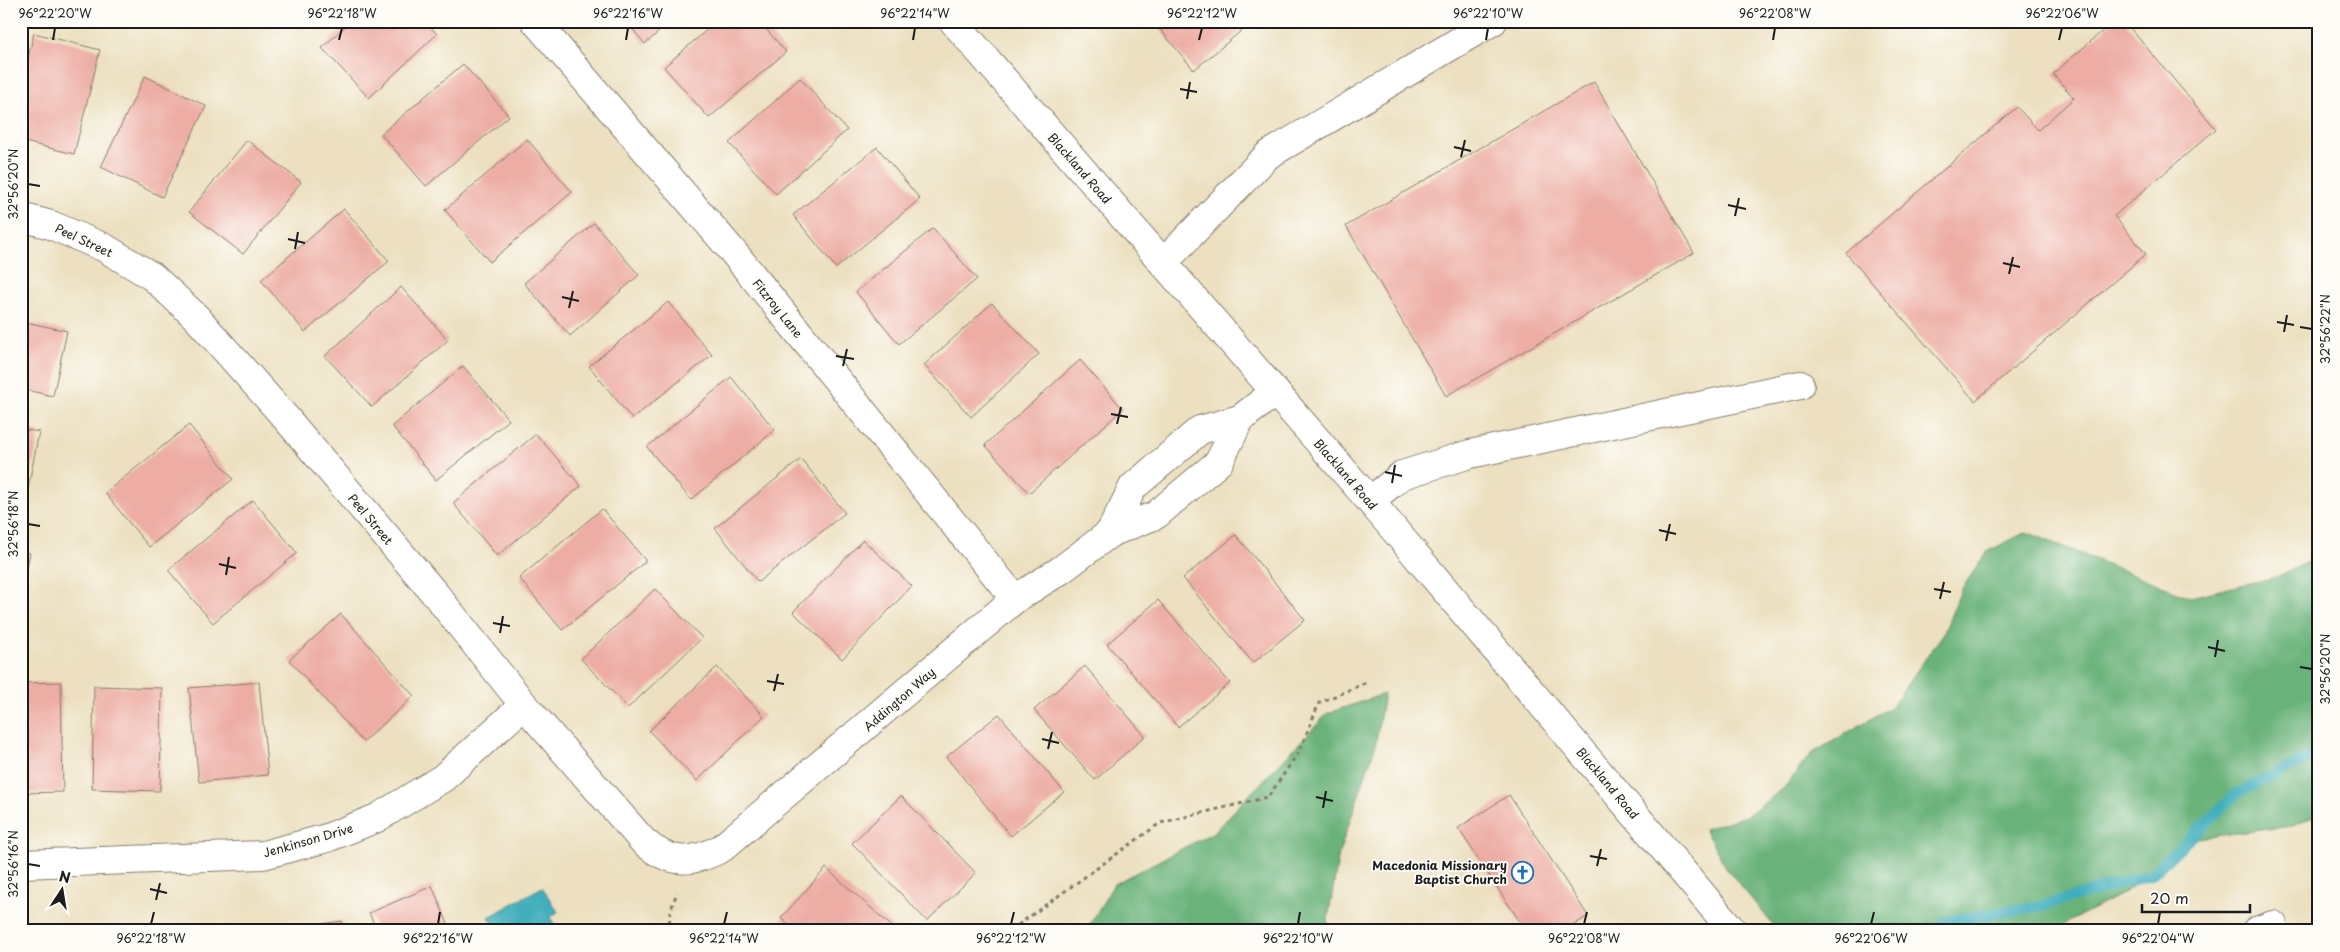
<svg xmlns="http://www.w3.org/2000/svg" width="2340" height="952" viewBox="0 0 2340 952" font-family="'Playpen Sans',sans-serif">
  <style>
    .forest { fill: #69b279; stroke: #42674a }
    .water { fill: #3faebc; stroke: #2e656c }
    .lines { fill: none; stroke-linecap: round; stroke-linejoin: round }
    .stream { stroke: #3faebc; stroke-width: 11 }
    .building { fill: #edada4 }
    .minor-casing { stroke: #847e6e; stroke-width: 30 }
    .path { stroke: #847e6e; stroke-width: 3; stroke-dasharray: 4 4; stroke-linecap: butt }
    .minor { stroke: #fff; stroke-width: 28 }
    .ticks { fill: none; stroke: #1c1c1c; stroke-width: 2 }
    .labels { text-anchor: middle; dominant-baseline: central; stroke-width: 4; stroke-linejoin: round; paint-order: stroke }
    .street-label { font-size: 12px; fill: #1c1c1c; stroke: #fdfcf7 }
    .poi-label { font-size: 12px; font-weight: bold; fill: #1c1c1c; stroke: #fdfcf7; text-anchor: end }
    .neatline { fill: none; stroke: #1c1c1c; stroke-width: 2 }
    .ticks-label { font-size: 12px; text-anchor: middle; fill: #1c1c1c }
  </style>
  <rect width="100%" height="100%" fill="#fdfcf7"/>
  <filter id="ink" filterUnits="userSpaceOnUse"><feTurbulence type="fractalNoise" baseFrequency=".02" numOctaves="2"/><feDisplacementMap in="SourceGraphic" scale="10" xChannelSelector="R" yChannelSelector="G"/><feConvolveMatrix kernelMatrix="1 2 1 2 8 2 1 2 1" color-interpolation-filters="sRGB"/></filter>
  <filter id="wash" filterUnits="userSpaceOnUse"><feTurbulence type="fractalNoise" baseFrequency=".0096" numOctaves="4" result="noise"/><feDisplacementMap in="SourceGraphic" scale="20" xChannelSelector="R" yChannelSelector="G"/><feGaussianBlur stdDeviation="1.12" result="paint"/><feColorMatrix in="noise" values="0 0 0 0 0 0 0 0 0 0 0 0 0 0 0 0 0 1.4 0 .05"/><feComposite in="paint" operator="in"/></filter>
  <g filter="url(#wash)">
    <rect width="100%" height="100%" fill="#ece0c0"/>
    <g class="forest">
      <path d="M 2026,532 L 2190,597 L 2276,577 L 2319,557 L 2319,814 L 2293,826 L 2198,838 L 2122,894 L 2051,931 L 1778,931 L 1727,869 L 1704,829 L 1746,816 L 1783,789 L 1811,754 L 1891,707 L 1944,633 L 1961,590 L 1987,552 Z"/>
      <path d="M 1384,694 L 1375,747 L 1339,853 L 1326,931 L 1086,931 L 1114,884 L 1214,832 L 1328,713 Z"/>
    </g>
    <path class="water" d="M 542,887 L 558,912 L 550,917 L 558,931 L 497,931 L 489,917 Z"/>
    <g class="lines">
      <path class="stream" d="M 1933,931 L 1948,921 L 2045,905 L 2151,875 L 2236,794 L 2319,753"/>
    </g>
    <g id="blocks">
      <g class="building">
        <path d="M 351,21 L 425,21 L 437,34 L 369,98 L 322,48 Z"/>
        <path d="M 626,21 L 671,21 L 645,44 Z"/>
        <path d="M 717,21 L 759,21 L 786,52 L 709,118 L 664,67 Z"/>
        <path d="M 1153,21 L 1253,21 L 1194,70 Z"/>
        <path d="M 2114,21 L 2124,21 L 2216,129 L 2114,216 L 2146,254 L 1975,401 L 1846,253 L 2017,107 L 2038,130 L 2074,98 L 2053,74 Z"/>
        <path d="M 34,33 L 100,50 L 74,154 L 21,141 L 21,87 Z"/>
        <path d="M 463,64 L 509,116 L 426,186 L 381,134 Z"/>
        <path d="M 145,76 L 206,106 L 162,197 L 101,167 Z"/>
        <path d="M 800,78 L 847,130 L 776,194 L 729,143 Z"/>
        <path d="M 1594,82 L 1694,253 L 1446,396 L 1346,226 Z"/>
        <path d="M 527,139 L 572,192 L 490,262 L 445,210 Z"/>
        <path d="M 247,140 L 301,182 L 243,254 L 189,212 Z"/>
        <path d="M 877,147 L 920,199 L 836,268 L 793,215 Z"/>
        <path d="M 344,209 L 389,261 L 305,332 L 261,280 Z"/>
        <path d="M 594,223 L 639,275 L 570,336 L 524,283 Z"/>
        <path d="M 933,228 L 977,279 L 899,344 L 856,292 Z"/>
        <path d="M 401,287 L 448,340 L 372,407 L 325,356 Z"/>
        <path d="M 668,302 L 712,355 L 632,419 L 589,366 Z"/>
        <path d="M 992,303 L 1039,354 L 971,417 L 924,365 Z"/>
        <path d="M 21,321 L 67,331 L 53,396 L 21,389 Z"/>
        <path d="M 1080,360 L 1123,409 L 1029,493 L 985,445 Z"/>
        <path d="M 463,366 L 509,420 L 436,480 L 392,426 Z"/>
        <path d="M 731,377 L 775,430 L 691,500 L 647,447 Z"/>
        <path d="M 189,425 L 233,479 L 149,547 L 105,493 Z"/>
        <path d="M 21,429 L 39,432 L 26,499 L 21,498 Z"/>
        <path d="M 536,434 L 581,486 L 497,556 L 453,503 Z"/>
        <path d="M 801,459 L 845,513 L 758,582 L 715,528 Z"/>
        <path d="M 253,500 L 297,553 L 213,623 L 168,570 Z"/>
        <path d="M 602,509 L 646,561 L 562,630 L 519,578 Z"/>
        <path d="M 1236,535 L 1305,620 L 1253,663 L 1183,578 Z"/>
        <path d="M 863,540 L 912,586 L 842,659 L 793,612 Z"/>
        <path d="M 21,551 L 30,553 L 22,589 L 21,589 Z"/>
        <path d="M 655,589 L 702,638 L 628,708 L 581,659 Z"/>
        <path d="M 1158,600 L 1230,683 L 1178,727 L 1107,644 Z"/>
        <path d="M 341,614 L 414,696 L 363,742 L 289,660 Z"/>
        <path d="M 1085,666 L 1145,736 L 1095,780 L 1034,710 Z"/>
        <path d="M 717,667 L 764,716 L 697,781 L 649,731 Z"/>
        <path d="M 61,682 L 63,792 L 21,793 L 21,683 Z"/>
        <path d="M 259,682 L 268,775 L 199,782 L 189,688 Z"/>
        <path d="M 94,686 L 162,688 L 160,791 L 92,789 Z"/>
        <path d="M 999,714 L 1064,792 L 1011,836 L 946,757 Z"/>
        <path d="M 1509,795 L 1588,916 L 1565,931 L 1526,931 L 1458,828 Z"/>
        <path d="M 901,796 L 976,873 L 927,921 L 852,843 Z"/>
        <path d="M 826,868 L 897,931 L 795,931 L 781,918 Z"/>
        <path d="M 432,886 L 451,931 L 377,931 L 369,913 Z"/>
        <path d="M 342,921 L 343,931 L 278,931 L 278,930 Z"/>
      </g>
    </g>
  </g>
  <g filter="url(#ink)">
    <use href="#blocks" fill-opacity="0" stroke="#847e6e" stroke-width="1"/>
    <g class="lines">
      <defs>
        <g id="minor">
          <path d="M 535,21 L 734,253 L 1015,599"/>
          <path d="M 953,21 L 1370,501 L 1733,931"/>
          <path d="M 21,217 L 51,225 L 105,248 L 153,277 L 196,317 L 285,417 L 436,595 L 524,705 L 643,841 C 670,865 691,864 722,848 L 1015,599 L 1061,570 L 1110,533 L 1156,515 L 1219,462 L 1240,419"/>
          <path d="M 1163,263 L 1268,155 L 1493,21"/>
          <path d="M 1370,501 L 1402,475 L 1470,454 L 1800,385"/>
          <path d="M 1110,533 L 1133,487 L 1200,430 L 1240,419 L 1275,392"/>
          <path d="M 21,864 L 263,855 L 327,838 L 377,818 L 443,778 L 524,705"/>
          <path d="M 2256,931 L 2273,925"/>
        </g>
      </defs>
      <use href="#minor" class="minor-casing"/>
      <g class="path">
        <path d="M 669,931 L 670,913 L 677,892"/>
        <path d="M 1013,931 L 1015,927 L 1160,823 L 1268,797 L 1299,752 L 1319,703 L 1367,682"/>
      </g>
      <use href="#minor" class="minor"/>
    </g>
  </g>
  <path class="ticks" d="M 53,40 L 55,28M 339,40 L 342,28M 626,40 L 628,28M 913,40 L 915,28M 1199,40 L 1202,28M 1486,40 L 1488,28M 1773,40 L 1775,28M 2059,40 L 2062,28M 1180,89 L 1197,92M 1187,99 L 1190,82M 1454,147 L 1471,151M 1461,157 L 1465,140M 28,184 L 40,186M 1728,205 L 1746,209M 1735,216 L 1739,198M 288,239 L 305,243M 295,249 L 298,232M 2003,263 L 2020,267M 2009,274 L 2013,257M 562,297 L 579,301M 569,308 L 573,291M 2277,322 L 2294,325M 2300,327 L 2312,329M 2284,332 L 2287,315M 836,356 L 854,359M 843,366 L 847,349M 1111,414 L 1128,417M 1117,424 L 1121,407M 1385,472 L 1402,476M 1392,483 L 1395,465M 28,524 L 40,526M 1659,530 L 1676,534M 1666,541 L 1670,524M 219,564 L 236,568M 226,575 L 229,557M 1934,589 L 1951,592M 1940,599 L 1944,582M 493,623 L 510,626M 500,633 L 503,616M 2208,647 L 2225,651M 2215,657 L 2218,640M 2300,667 L 2312,669M 767,681 L 784,684M 774,691 L 778,674M 1042,739 L 1059,743M 1048,749 L 1052,732M 1316,797 L 1333,801M 1323,808 L 1326,791M 1590,856 L 1607,859M 28,864 L 40,866M 1597,866 L 1601,849M 150,889 L 167,893M 156,900 L 160,883M 151,924 L 154,912M 438,924 L 440,912M 724,924 L 727,912M 1011,924 L 1014,912M 1298,924 L 1300,912M 1584,924 L 1587,912M 1871,924 L 1874,912M 2158,924 L 2160,912"/>
  <defs>
    <symbol id="church-ring" viewBox="-11 -11 22 22"><circle r="9.5" fill="#fdfcf7" stroke="#1f6fb2" stroke-width="1.5"/><path d="M-1.2-6h2.4v3.5h3.3v2.4h-3.3V6h-2.4V-.1h-3.3v-2.4h3.3Z" fill="#1f6fb2"/></symbol>
  </defs>
  <g fill-rule="evenodd">
    <use href="#church-ring" x="1510" y="860" width="25" height="25"/>
  </g>
  <g class="labels">
    <g class="street-label">
      <text transform="translate(1080 168) rotate(49)">Blackland Road</text>
      <text transform="translate(84 240) rotate(25)">Peel Street</text>
      <text transform="translate(778 308) rotate(51)">Fitzroy Lane</text>
      <text transform="translate(1346 474) rotate(49)">Blackland Road</text>
      <text transform="translate(371 519) rotate(50)">Peel Street</text>
      <text transform="translate(899 699) rotate(-41)">Addington Way</text>
      <text transform="translate(1608 783) rotate(50)">Blackland Road</text>
      <text transform="translate(308 840) rotate(-16)">Jenkinson Drive</text>
    </g>
    <g class="poi-label">
      <text x="1507" y="865">Macedonia Missionary<tspan x="1507" dy="14">Baptist Church</tspan></text>
    </g>
  </g>
  <rect width="2340" height="952" fill="none" stroke="#fdfcf7" stroke-width="55"/>
  <g transform="translate(62 890) rotate(12)" stroke="#fdfcf7" stroke-width="4" paint-order="stroke">
  <path d="M0-4L9 19L0 12L-9 19Z" fill="#1c1c1c"/>
  <text y="-8" font-size="14" font-weight="bold" text-anchor="middle" fill="#1c1c1c">N</text>
  </g>
  <path d="M2142 904v8h108v-8" fill="none" stroke="#1c1c1c" stroke-width="2.5"/>
  <text x="2150" y="904" font-size="15" fill="#1c1c1c" stroke="#fdfcf7" stroke-width="4" paint-order="stroke">20 m</text>
  <rect x="28" y="28" width="2284" height="896" class="neatline"/>
  <g class="ticks-label">
    <text x="55" y="18">96°22'20"W</text>
    <text x="342" y="18">96°22'18"W</text>
    <text x="628" y="18">96°22'16"W</text>
    <text x="915" y="18">96°22'14"W</text>
    <text x="1202" y="18">96°22'12"W</text>
    <text x="1488" y="18">96°22'10"W</text>
    <text x="1775" y="18">96°22'08"W</text>
    <text x="2062" y="18">96°22'06"W</text>
    <text transform="translate(14 184) rotate(-90)" y="4">32°56'20"N</text>
    <text transform="translate(2326 329) rotate(-90)" y="4">32°56'22"N</text>
    <text transform="translate(14 524) rotate(-90)" y="4">32°56'18"N</text>
    <text transform="translate(2326 669) rotate(-90)" y="4">32°56'20"N</text>
    <text transform="translate(14 864) rotate(-90)" y="4">32°56'16"N</text>
    <text x="151" y="943">96°22'18"W</text>
    <text x="438" y="943">96°22'16"W</text>
    <text x="724" y="943">96°22'14"W</text>
    <text x="1011" y="943">96°22'12"W</text>
    <text x="1298" y="943">96°22'10"W</text>
    <text x="1584" y="943">96°22'08"W</text>
    <text x="1871" y="943">96°22'06"W</text>
    <text x="2158" y="943">96°22'04"W</text>
  </g>
</svg>
